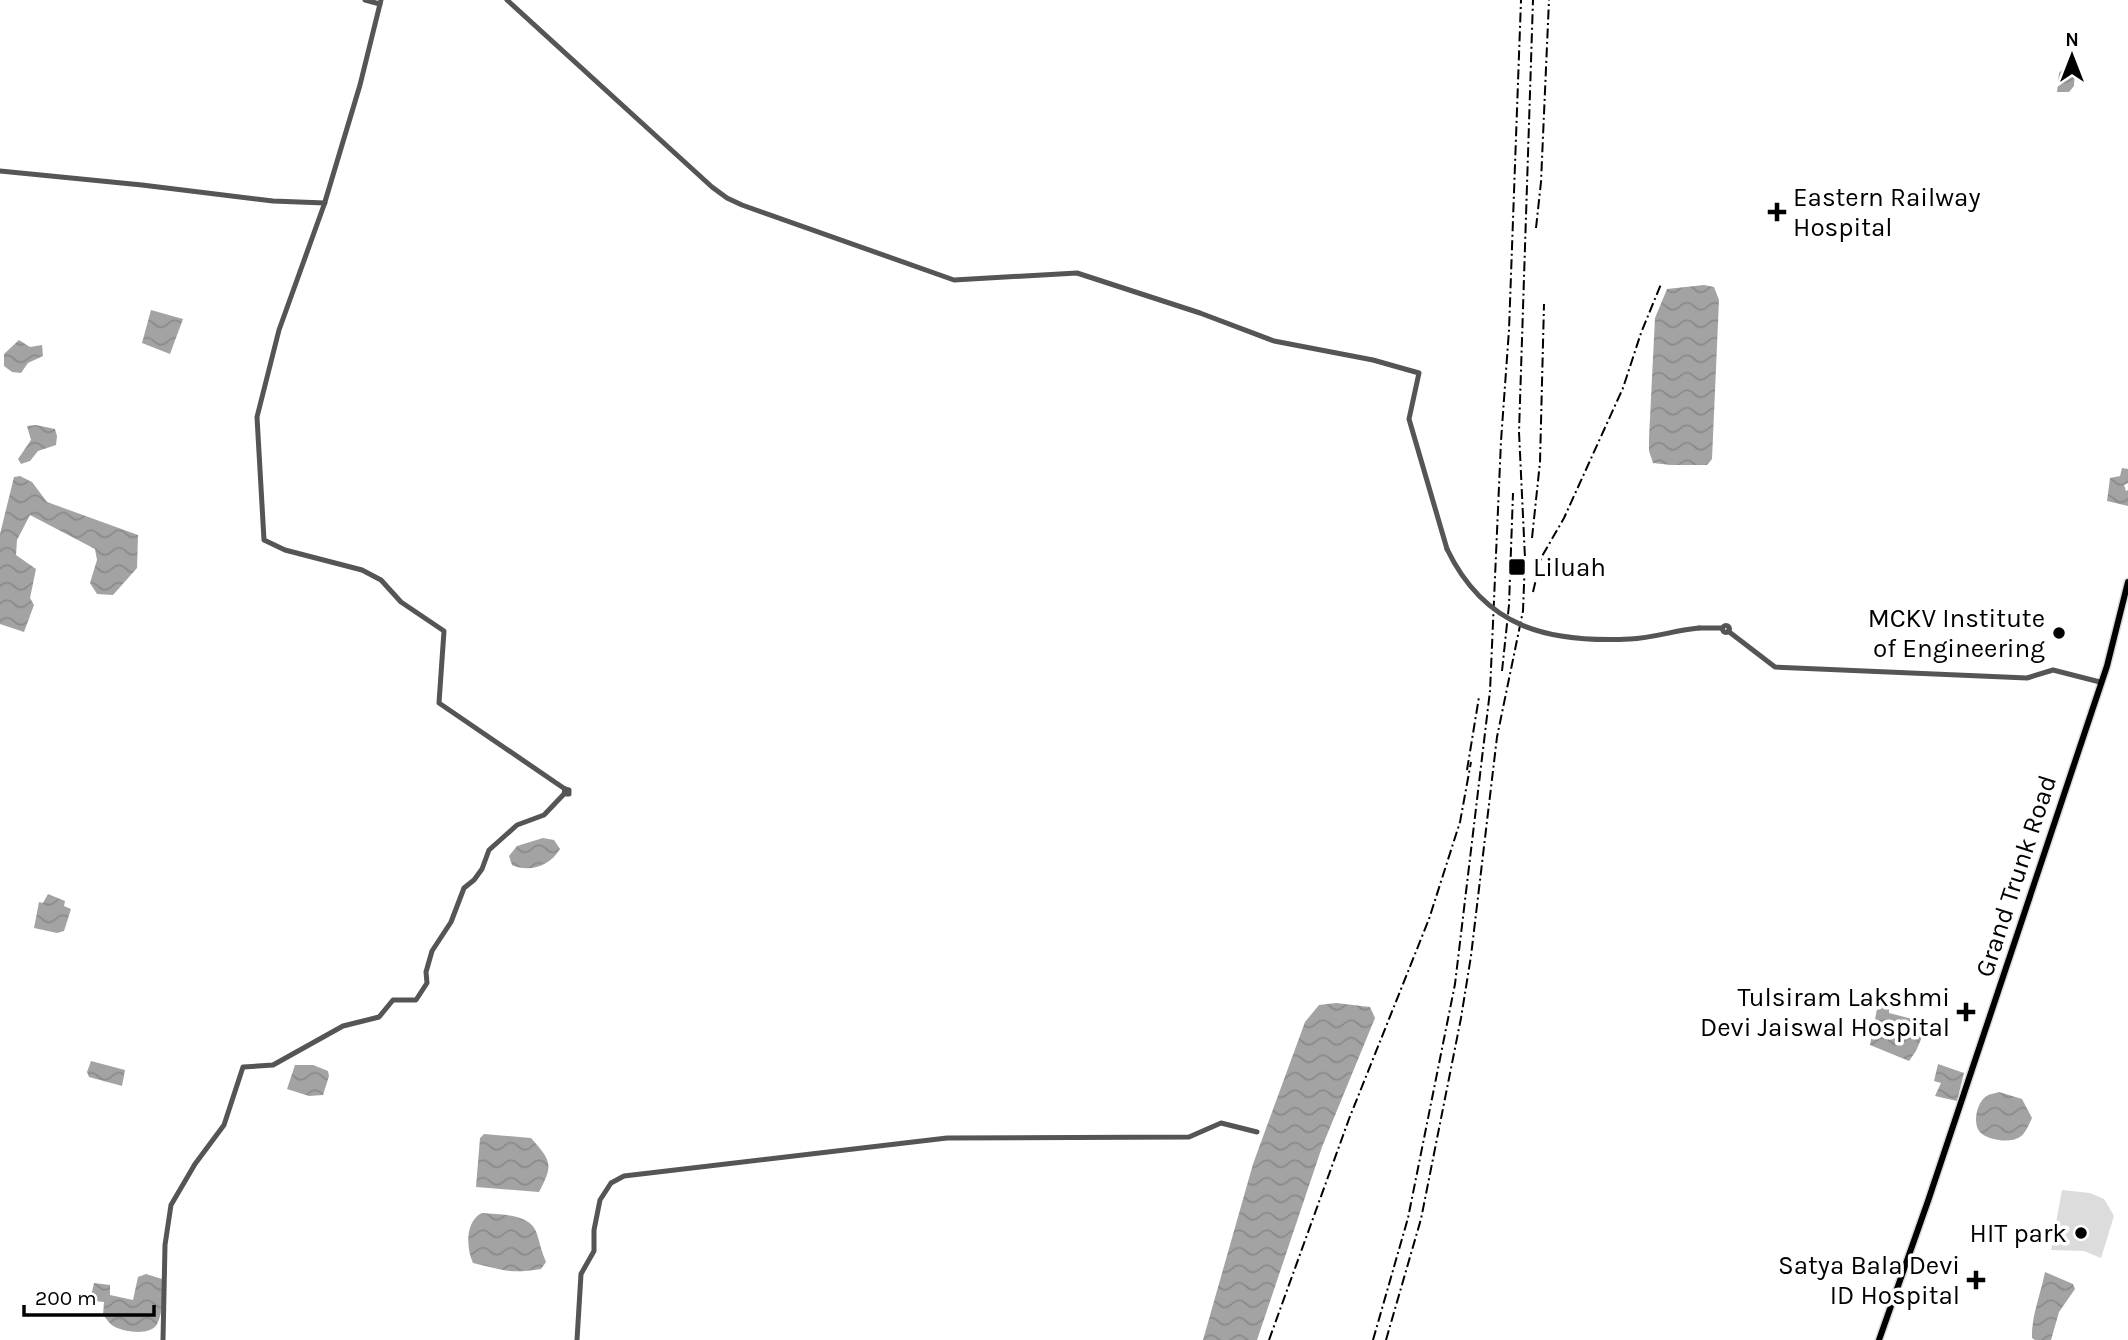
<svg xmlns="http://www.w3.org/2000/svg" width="2128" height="1340" viewBox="0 0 2128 1340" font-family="Karla,sans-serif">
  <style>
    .garden { fill: #dcdcdc }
    .water { fill: url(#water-waves) }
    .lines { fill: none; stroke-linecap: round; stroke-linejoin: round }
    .primary-casing { stroke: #dbdbdb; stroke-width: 9 }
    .tertiary { stroke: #555; stroke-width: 5 }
    .primary { stroke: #000; stroke-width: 6 }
    .rail { stroke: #000; stroke-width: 2; stroke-dasharray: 10 3.5 2 3.5; stroke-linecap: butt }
    .tertiary-bridge { stroke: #555; stroke-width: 5 }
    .poi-dot { fill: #000; stroke: #fff; stroke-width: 2.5 }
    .labels { text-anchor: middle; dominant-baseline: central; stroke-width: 7; stroke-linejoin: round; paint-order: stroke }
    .poi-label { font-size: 26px; fill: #000; stroke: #fff; text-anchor: end }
    .street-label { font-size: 26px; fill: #000; stroke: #fff }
  </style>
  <defs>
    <pattern id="water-waves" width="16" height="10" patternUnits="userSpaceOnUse" patternTransform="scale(1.75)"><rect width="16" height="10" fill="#a3a3a3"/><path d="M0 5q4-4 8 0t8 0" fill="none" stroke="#8b8b8b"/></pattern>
  </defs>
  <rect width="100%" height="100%" fill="#fff"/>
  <path class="garden" d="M 2062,1190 L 2090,1193 L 2104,1199 L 2114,1216 L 2101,1258 L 2084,1251 L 2051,1250 Z"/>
  <g class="water">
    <path d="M 2065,67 L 2075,70 L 2074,86 L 2069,92 L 2057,92 L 2059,73 Z"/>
    <path d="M 1704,285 L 1714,287 L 1719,300 L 1712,459 L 1707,465 L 1671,465 L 1653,463 L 1649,451 L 1649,438 L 1655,318 L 1667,289 Z"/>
    <path d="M 151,310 L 183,319 L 170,354 L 142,343 Z"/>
    <path d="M 19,340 L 30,347 L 42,345 L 43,356 L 28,363 L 21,373 L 12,372 L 4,366 L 4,354 Z"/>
    <path d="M 36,425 L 55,429 L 57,436 L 56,445 L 38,451 L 30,461 L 21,464 L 18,459 L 31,440 L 27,426 Z"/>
    <path d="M 2122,468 L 2128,469 L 2128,483 L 2124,485 L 2126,491 L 2128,490 L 2128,506 L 2107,501 L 2110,478 L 2120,476 Z"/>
    <path d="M 20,476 L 32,482 L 47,502 L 138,535 L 137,568 L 113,595 L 97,594 L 90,583 L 97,560 L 95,549 L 30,515 L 17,540 L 16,555 L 36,569 L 30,598 L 34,605 L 24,632 L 0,624 L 0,534 L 14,477 Z"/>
    <path d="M 543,838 L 554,840 L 560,849 C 550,866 529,873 512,865 L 509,856 L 517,846 Z"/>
    <path d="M 48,894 L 65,901 L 64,906 L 71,909 L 64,931 L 57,933 L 34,928 L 39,902 L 43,903 Z"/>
    <path d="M 1336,1003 L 1370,1007 L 1375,1018 L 1322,1147 L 1257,1340 L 1203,1340 L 1253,1164 L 1305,1022 L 1319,1005 Z"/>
    <path d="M 1878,1004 L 1889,1008 L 1889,1013 L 1928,1023 L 1916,1051 L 1909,1061 L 1870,1045 Z"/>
    <path d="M 91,1061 L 125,1070 L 122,1086 L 89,1077 L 87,1072 Z"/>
    <path d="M 1938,1064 L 1964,1073 L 1957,1101 L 1935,1096 L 1941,1083 L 1934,1081 Z"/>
    <path d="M 295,1065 L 313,1065 L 328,1071 L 329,1076 L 323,1095 L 309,1096 L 287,1089 Z"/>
    <path d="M 1999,1092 L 2022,1099 L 2032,1118 C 2029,1124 2026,1133 2020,1137 C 2011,1143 1992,1141 1982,1134 C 1972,1126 1976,1106 1984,1098 C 1988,1094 1993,1094 1999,1092 Z"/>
    <path d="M 484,1134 L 531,1138 C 551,1161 554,1164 539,1192 L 476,1187 L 480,1138 Z"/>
    <path d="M 482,1213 C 501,1215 531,1213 537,1234 C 540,1244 542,1253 546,1262 L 541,1269 C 509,1274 503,1270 473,1263 C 466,1248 465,1221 482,1213 Z"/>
    <path d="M 2045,1272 L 2073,1284 L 2075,1289 L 2059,1312 L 2051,1340 L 2035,1340 L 2032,1338 C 2031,1317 2041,1293 2045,1272 Z"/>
    <path d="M 146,1274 L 162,1279 C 164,1292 163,1313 157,1324 C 151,1336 125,1332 115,1327 C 110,1325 106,1318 103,1315 L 104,1302 L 95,1301 L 91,1296 L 94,1283 L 110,1285 L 110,1295 L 133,1300 L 138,1277 Z"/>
  </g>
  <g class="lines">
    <defs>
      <path id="primary" d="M 1879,1340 L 1928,1201 L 2107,666 L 2128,582"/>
    </defs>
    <use href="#primary" class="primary-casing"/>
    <g class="tertiary">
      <path d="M 365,0 L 380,4"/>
      <path d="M 381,0 L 360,85 L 324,205 L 279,330 L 257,417 L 264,540 L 285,550 L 362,570 L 381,580 L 401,602 L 444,631 L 439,703 L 565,789"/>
      <path d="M 507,0 L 712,187 L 727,198 L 742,205 L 954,280 L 1077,273 L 1200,313 L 1274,341 L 1373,360 L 1419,373 L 1409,419 L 1447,549"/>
      <path d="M 0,171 L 142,185 L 273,201 L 325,203"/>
      <circle cx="1726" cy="629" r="3.5"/>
      <path d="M 1699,628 L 1722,628"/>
      <path d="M 1728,631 L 1775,667 L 2027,678 L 2053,670 L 2100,682"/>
      <path d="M 163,1340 L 165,1245 L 171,1205 L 195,1164 L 224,1125 L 243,1067 L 273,1065 L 343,1026 L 379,1017 L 393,1000 L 416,1000 L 427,983 L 426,972 L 432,951 L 451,922 L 464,888 L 474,880 L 482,869 L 489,850 L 517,825 L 544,815 L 564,794 L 569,794 L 569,790 L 565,789 L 564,794"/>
      <path d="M 577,1340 L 581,1274 L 594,1251 L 594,1230 L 600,1200 L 611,1183 L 624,1176 L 947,1138 L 1189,1137 L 1221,1123 L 1257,1132"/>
    </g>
    <use href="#primary" class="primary"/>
    <g class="rail">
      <path d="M 1536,228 L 1541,182 L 1549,0"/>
      <path d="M 1532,538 L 1540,462 L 1544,304"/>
      <path d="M 1533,592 L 1541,558 L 1564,518 L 1623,388 L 1641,333 L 1661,284"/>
      <path d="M 1502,671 L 1509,605 L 1513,493"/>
      <path d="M 1467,770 L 1479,697"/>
      <path d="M 1269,1340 L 1349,1119 L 1429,919 L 1460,822 L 1471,762"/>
      <path d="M 1373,1340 L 1408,1218 L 1455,984 L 1490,691 L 1501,441 L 1509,330 L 1521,0"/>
      <path d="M 1386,1340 L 1421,1219 L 1461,1018 L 1471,956 L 1497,737 L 1523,611 L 1525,558 L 1519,432 L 1533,0"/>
    </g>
    <path class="tertiary-bridge" d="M 1447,549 C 1485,628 1548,643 1630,639 C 1653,638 1676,630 1699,628"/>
  </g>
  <g class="poi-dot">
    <path d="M1773.5 201.5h7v7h7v7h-7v7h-7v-7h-7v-7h7z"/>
    <rect x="1508" y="558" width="18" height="18" rx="3.5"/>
    <circle cx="2059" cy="633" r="7"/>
    <path d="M1962.5 1001.5h7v7h7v7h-7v7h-7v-7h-7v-7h7z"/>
    <circle cx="2081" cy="1233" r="7"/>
    <path d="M1972.5 1269.5h7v7h7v7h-7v7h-7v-7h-7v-7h7z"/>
  </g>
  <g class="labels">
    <g class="poi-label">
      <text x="1793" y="197" text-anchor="start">Eastern Railway<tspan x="1793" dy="30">Hospital</tspan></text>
      <text x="1533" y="567" text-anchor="start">Liluah</text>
      <text x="2045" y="618">MCKV Institute<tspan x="2045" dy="30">of Engineering</tspan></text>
      <text x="1950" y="997">Tulsiram Lakshmi<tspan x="1950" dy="30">Devi Jaiswal Hospital</tspan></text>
      <text x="2067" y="1233">HIT park</text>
      <text x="1960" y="1265">Satya Bala Devi<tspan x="1960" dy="30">ID Hospital</tspan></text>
    </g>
    <g class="street-label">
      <text transform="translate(2016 876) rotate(-72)">Grand Trunk Road</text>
    </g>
  </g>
  <g transform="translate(2072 56)" stroke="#ffffff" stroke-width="5" paint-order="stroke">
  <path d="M0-5L12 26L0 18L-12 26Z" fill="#000000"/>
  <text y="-10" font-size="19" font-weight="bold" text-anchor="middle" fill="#000000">N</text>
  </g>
  <path d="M24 1305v10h130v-10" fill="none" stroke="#000000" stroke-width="3.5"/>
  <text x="35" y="1305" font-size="21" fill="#000000" stroke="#ffffff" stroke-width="5" paint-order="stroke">200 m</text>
</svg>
